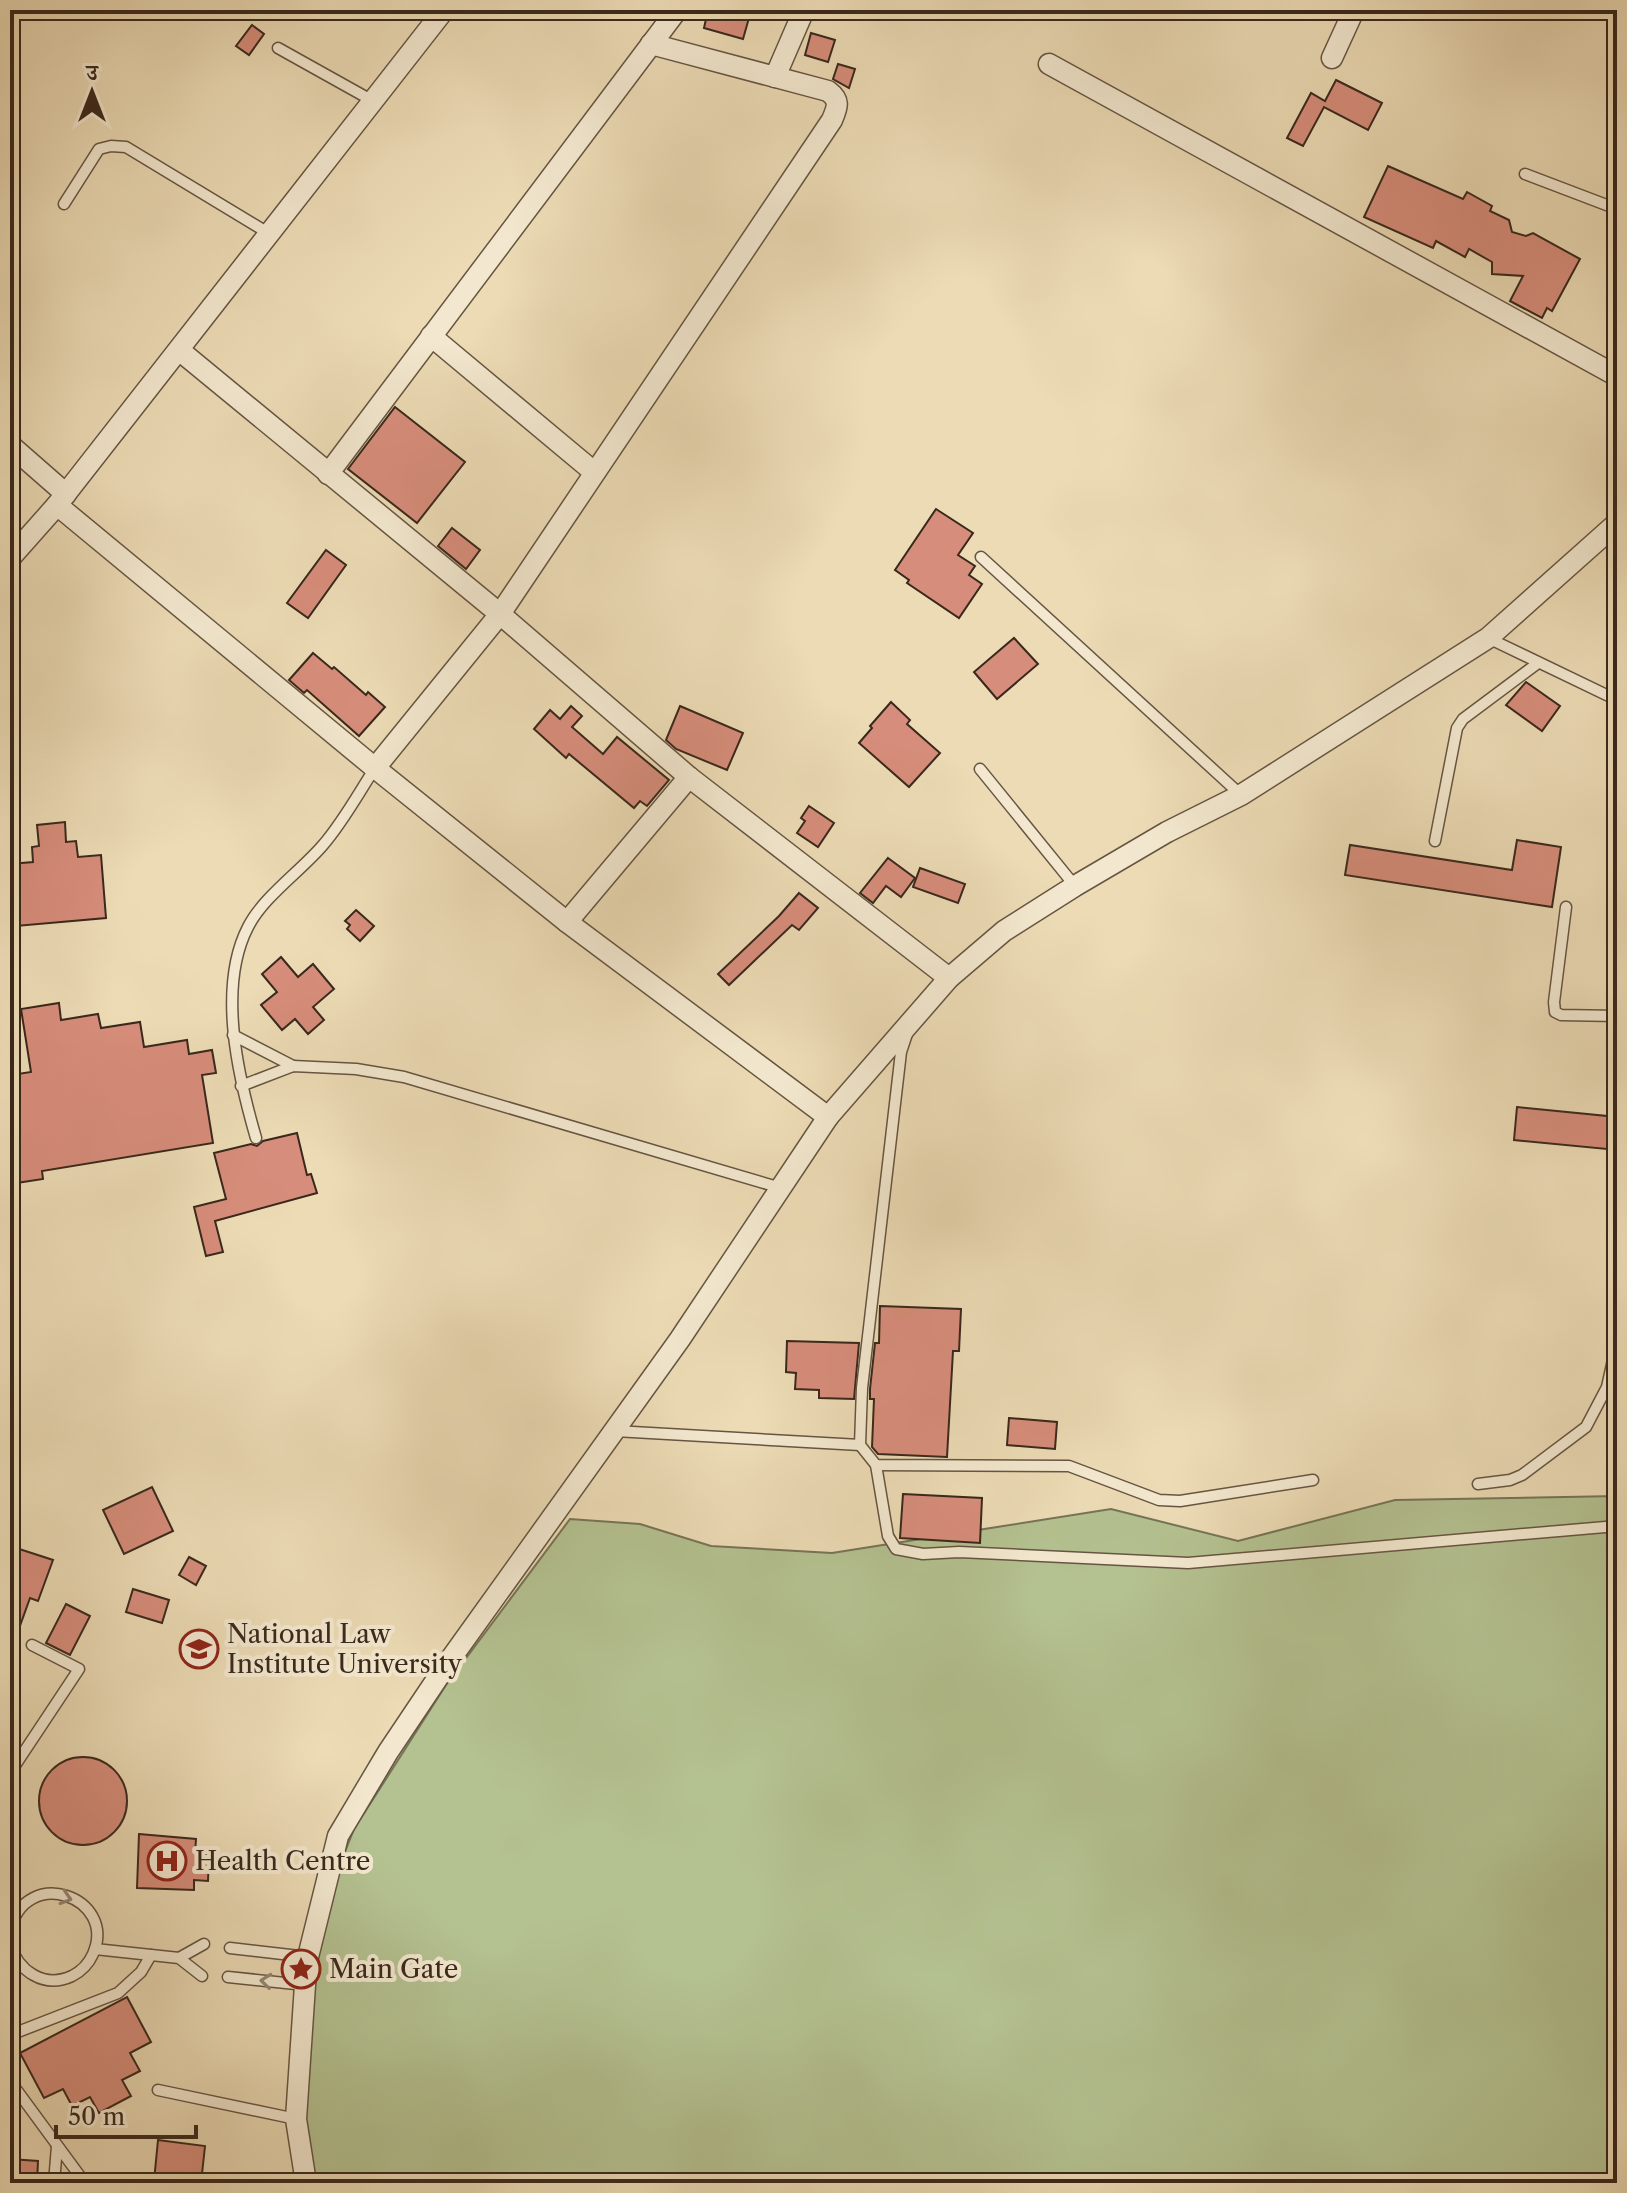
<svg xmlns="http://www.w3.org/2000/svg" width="1627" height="2193" viewBox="0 0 1627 2193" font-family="'Libre Caslon Text','Noto Serif Devanagari',serif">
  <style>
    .green { fill: #b4c190; stroke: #767456; stroke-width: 2 }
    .building { fill: #d78d7b; stroke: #39281c; stroke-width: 2 }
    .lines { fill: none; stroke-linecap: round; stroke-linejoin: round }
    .lane-casing { stroke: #665542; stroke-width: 13 }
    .street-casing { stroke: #665542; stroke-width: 23 }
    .lane { stroke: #f3e8cf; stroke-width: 10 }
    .street { stroke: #f3e8cf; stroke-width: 20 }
    .oneway { stroke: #968876 }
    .labels { text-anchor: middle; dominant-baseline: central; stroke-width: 8; stroke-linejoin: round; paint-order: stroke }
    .poi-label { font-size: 26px; fill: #39281c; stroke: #f3e8cf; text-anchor: start }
  </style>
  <rect width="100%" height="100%" fill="#ecdbb5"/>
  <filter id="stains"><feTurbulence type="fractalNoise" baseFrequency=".0025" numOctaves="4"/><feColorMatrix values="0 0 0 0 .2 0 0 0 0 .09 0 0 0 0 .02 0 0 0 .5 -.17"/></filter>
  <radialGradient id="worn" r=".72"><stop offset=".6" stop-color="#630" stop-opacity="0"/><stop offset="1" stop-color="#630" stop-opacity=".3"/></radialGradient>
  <path class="green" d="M 1617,1496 L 1617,2183 L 305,2183 L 296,2048 L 309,1943 L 354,1829 L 446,1685 L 570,1519 L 640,1524 L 711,1546 L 832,1553 L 1111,1509 L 1238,1541 L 1395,1500 Z"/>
  <g class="building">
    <path d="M 708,10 L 720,10 L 749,18 L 743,39 L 704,28 Z"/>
    <path d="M 252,25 L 264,34 L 249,55 L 236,46 Z"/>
    <path d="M 811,33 L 835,40 L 828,62 L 805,55 Z"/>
    <path d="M 838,64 L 855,69 L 849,88 L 833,79 Z"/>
    <path d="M 1336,80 L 1382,103 L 1368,130 L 1324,107 L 1303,146 L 1287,138 L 1311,93 L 1325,101 Z"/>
    <path d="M 1388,166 L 1463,199 L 1467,192 L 1492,206 L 1490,211 L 1509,220 L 1512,232 L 1526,236 L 1533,233 L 1580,259 L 1552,311 L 1547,308 L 1542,318 L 1510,301 L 1523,276 L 1492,274 L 1492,262 L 1469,249 L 1465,257 L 1436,241 L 1433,248 L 1364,217 Z"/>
    <path d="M 395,407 L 465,462 L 417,523 L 348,469 Z"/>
    <path d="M 936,509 L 973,533 L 958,555 L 975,566 L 969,575 L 982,584 L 959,618 L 907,583 L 909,580 L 895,570 Z"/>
    <path d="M 452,528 L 480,550 L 466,569 L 438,546 Z"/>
    <path d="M 326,550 L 346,565 L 308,618 L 287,603 Z"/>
    <path d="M 1014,638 L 1038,664 L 997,699 L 974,672 Z"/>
    <path d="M 313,653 L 332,669 L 334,667 L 366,695 L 368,692 L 385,707 L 359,736 L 307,690 L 304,693 L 289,680 Z"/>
    <path d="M 1526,682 L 1560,706 L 1542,731 L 1506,705 Z"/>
    <path d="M 891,702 L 910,720 L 907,724 L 940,753 L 909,787 L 859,743 L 872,728 L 870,726 Z"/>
    <path d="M 571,706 L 582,716 L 572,727 L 603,754 L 617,737 L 669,780 L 647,806 L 640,801 L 634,808 L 569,754 L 566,758 L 534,729 L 550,710 L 560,719 Z"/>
    <path d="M 680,706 L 743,733 L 727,770 L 676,749 L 666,740 Z"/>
    <path d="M 809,806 L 834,823 L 818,847 L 797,833 L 805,821 L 801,818 Z"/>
    <path d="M 65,822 L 66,842 L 76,841 L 78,857 L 101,855 L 106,918 L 16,926 L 10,864 L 33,862 L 32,847 L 39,846 L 37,825 Z"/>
    <path d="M 1517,840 L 1561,847 L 1552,907 L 1345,875 L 1350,845 L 1512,870 Z"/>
    <path d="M 888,858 L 915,878 L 901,897 L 886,886 L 873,903 L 860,893 Z"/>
    <path d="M 920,868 L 965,884 L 958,903 L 913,887 Z"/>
    <path d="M 799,893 L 818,908 L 799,930 L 792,925 L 729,985 L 718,974 L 779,916 Z"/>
    <path d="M 356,910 L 374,926 L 360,941 L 347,929 L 350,925 L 345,921 Z"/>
    <path d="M 281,957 L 298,977 L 313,964 L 334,989 L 313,1007 L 324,1020 L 308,1034 L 295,1019 L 282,1030 L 261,1005 L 277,992 L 262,974 Z"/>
    <path d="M 59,1003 L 61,1020 L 98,1014 L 101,1028 L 140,1022 L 144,1047 L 187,1040 L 189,1054 L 212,1050 L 216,1073 L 202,1075 L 213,1143 L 42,1171 L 43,1179 L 10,1184 L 10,1132 L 20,1131 L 11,1075 L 31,1072 L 21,1009 Z"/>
    <path d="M 1517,1107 L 1617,1117 L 1617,1150 L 1514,1140 Z"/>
    <path d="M 297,1133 L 307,1175 L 311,1174 L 317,1193 L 215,1221 L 223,1252 L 206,1256 L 194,1207 L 226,1199 L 214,1153 L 251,1144 L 257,1146 L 263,1141 Z"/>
    <path d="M 880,1306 L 961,1309 L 959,1351 L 953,1351 L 947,1457 L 878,1454 L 872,1447 L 874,1399 L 870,1399 L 870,1389 L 875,1343 L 879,1343 Z"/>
    <path d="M 787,1341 L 859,1343 L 854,1399 L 819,1398 L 819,1390 L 795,1389 L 796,1373 L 786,1372 Z"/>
    <path d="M 1009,1418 L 1057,1422 L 1055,1449 L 1007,1445 Z"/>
    <path d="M 152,1487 L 173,1531 L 124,1554 L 103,1510 Z"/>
    <path d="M 903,1494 L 982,1498 L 980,1543 L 900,1538 Z"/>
    <path d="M 10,1546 L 53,1560 L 38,1601 L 30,1598 L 12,1648 L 10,1647 Z"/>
    <path d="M 189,1557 L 206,1566 L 196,1585 L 179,1575 Z"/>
    <path d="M 133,1589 L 169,1600 L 162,1623 L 126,1612 Z"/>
    <path d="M 66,1604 L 90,1616 L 70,1655 L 46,1643 Z"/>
    <circle cx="83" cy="1801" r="44"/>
    <path d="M 139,1834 L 196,1839 L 195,1853 L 209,1854 L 208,1881 L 194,1880 L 194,1890 L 137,1888 Z"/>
    <path d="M 127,1997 L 151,2042 L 130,2053 L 140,2071 L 122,2080 L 131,2096 L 99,2113 L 90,2097 L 72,2106 L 63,2089 L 44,2098 L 20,2053 Z"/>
    <path d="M 158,2140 L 205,2146 L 201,2183 L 154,2181 Z"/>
    <path d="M 10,2159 L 38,2161 L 37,2183 L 10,2183 Z"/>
  </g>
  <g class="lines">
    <defs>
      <g id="lane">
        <path d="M 278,48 L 373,101"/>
        <path d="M 1525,174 L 1617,209"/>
        <path d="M 64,204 L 99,149 L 111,146 L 126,147 L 270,234"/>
        <path d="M 981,557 L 1241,795"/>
        <path d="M 1488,638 L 1617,700"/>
        <path d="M 980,769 L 1075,886"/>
        <path d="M 1435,841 L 1457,728 L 1463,719 L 1538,663"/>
        <path d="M 1566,907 L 1554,1002 L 1555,1012 L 1561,1015 L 1617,1016"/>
        <path d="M 907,1034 L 901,1052 L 862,1388 L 860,1445 L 876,1465 L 1069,1466 L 1159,1500 L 1180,1501 L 1313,1480"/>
        <path d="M 233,1035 L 293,1066"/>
        <path d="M 241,1086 L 293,1066 L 356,1069 L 404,1077 L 781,1188"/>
        <path d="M 256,1138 C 238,1076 217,987 248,927 C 263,897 301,871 323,845 C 343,822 358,794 375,768"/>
        <path d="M 615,1431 L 860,1445"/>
        <path d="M 876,1465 L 888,1536 L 896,1549 L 923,1554 L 959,1552 L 1188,1563 L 1617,1526"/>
        <path d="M 1478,1484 L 1510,1480 L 1522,1475 L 1586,1427 L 1607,1387 L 1617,1342"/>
        <path d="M 10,1773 L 79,1669 L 32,1645"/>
        <path d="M 10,1883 L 16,1911"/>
        <path d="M 10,1931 C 25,1864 118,1897 93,1954 C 89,1963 82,1971 72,1976 C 44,1989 18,1971 10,1944"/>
        <path d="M 230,1948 L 308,1957"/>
        <path d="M 95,1949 L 179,1958 L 202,1976"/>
        <path d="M 179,1958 L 204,1944"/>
        <path d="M 228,1977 L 305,1985"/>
        <path d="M 10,2035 L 118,1993 L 141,1972 L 151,1955"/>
        <path d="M 10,2081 L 85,2183"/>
        <path d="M 158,2090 L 296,2119"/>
        <path d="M 54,2183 L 57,2146"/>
      </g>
      <g id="street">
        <path d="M 1332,58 L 1354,10"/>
        <path d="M 1049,64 L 1617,376"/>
        <path d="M 775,77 L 804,10"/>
        <path d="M 431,336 L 594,472"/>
        <path d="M 179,350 L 500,614 L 689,777 L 949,978"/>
        <path d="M 10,445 L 66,494"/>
        <path d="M 328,474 L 677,10"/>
        <path d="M 57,505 L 375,768 L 567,922 L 828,1117"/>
        <path d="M 10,558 L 57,505 L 444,10"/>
        <path d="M 375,768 L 500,614 L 832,120 C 838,106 840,100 828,91 L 651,44"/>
        <path d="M 567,922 L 689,777"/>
        <path d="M 306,2183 L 296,2119 L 305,1985 L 308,1957 L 338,1836 L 388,1752 L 447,1664 L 680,1339 L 828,1117 L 949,978 L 1004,931 L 1075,886 L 1167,832 L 1241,795 L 1488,638 L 1617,523"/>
      </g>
    </defs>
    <use href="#lane" class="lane-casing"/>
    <use href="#street" class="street-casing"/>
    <use href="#lane" class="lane"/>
    <use href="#street" class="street"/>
  </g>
  <defs><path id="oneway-chevron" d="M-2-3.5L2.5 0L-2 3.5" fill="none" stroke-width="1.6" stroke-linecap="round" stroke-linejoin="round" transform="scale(2)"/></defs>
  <g class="oneway">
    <use href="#oneway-chevron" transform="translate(66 1898) rotate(17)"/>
    <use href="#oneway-chevron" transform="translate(266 1981) rotate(-174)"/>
  </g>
  <defs>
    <symbol id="university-ring" viewBox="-11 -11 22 22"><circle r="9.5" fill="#f3e8cf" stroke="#8f2418" stroke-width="1.5"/><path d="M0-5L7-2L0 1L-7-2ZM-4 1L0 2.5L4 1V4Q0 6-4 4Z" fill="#8f2418"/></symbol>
    <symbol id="hospital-ring" viewBox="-11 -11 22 22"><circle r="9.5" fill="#f3e8cf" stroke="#8f2418" stroke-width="1.5"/><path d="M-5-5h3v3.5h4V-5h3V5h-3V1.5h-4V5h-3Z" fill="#8f2418"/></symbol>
    <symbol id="sight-ring" viewBox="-11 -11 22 22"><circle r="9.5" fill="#f3e8cf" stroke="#8f2418" stroke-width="1.5"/><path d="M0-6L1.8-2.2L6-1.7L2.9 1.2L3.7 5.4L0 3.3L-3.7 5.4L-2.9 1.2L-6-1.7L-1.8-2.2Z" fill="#8f2418"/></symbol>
  </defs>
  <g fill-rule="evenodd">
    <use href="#university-ring" x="177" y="1627" width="44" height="44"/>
    <use href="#hospital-ring" x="145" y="1839" width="44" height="44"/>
    <use href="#sight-ring" x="279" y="1947" width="44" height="44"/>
  </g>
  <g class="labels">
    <g class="poi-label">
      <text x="227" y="1634">National Law<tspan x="227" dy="30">Institute University</tspan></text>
      <text x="195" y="1861">Health Centre</text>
      <text x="329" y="1969">Main Gate</text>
    </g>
  </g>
  <rect width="1627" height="2193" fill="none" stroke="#ecdbb5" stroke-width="40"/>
  <rect x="12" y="12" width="1603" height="2169" fill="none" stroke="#39281c" stroke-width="4"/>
  <rect x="20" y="20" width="1587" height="2153" fill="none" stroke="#39281c" stroke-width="2"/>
  <g transform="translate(92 92)" stroke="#f3e8cf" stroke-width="6" paint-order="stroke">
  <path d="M0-6L14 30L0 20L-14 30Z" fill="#39281c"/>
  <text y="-12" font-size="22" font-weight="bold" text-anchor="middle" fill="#39281c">उ</text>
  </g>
  <path d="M56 2125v12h140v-12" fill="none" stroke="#39281c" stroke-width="4"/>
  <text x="68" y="2125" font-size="24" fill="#39281c" stroke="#f3e8cf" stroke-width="6" paint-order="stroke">50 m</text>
  <rect width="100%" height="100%" filter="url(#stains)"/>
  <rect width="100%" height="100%" fill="url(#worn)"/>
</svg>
